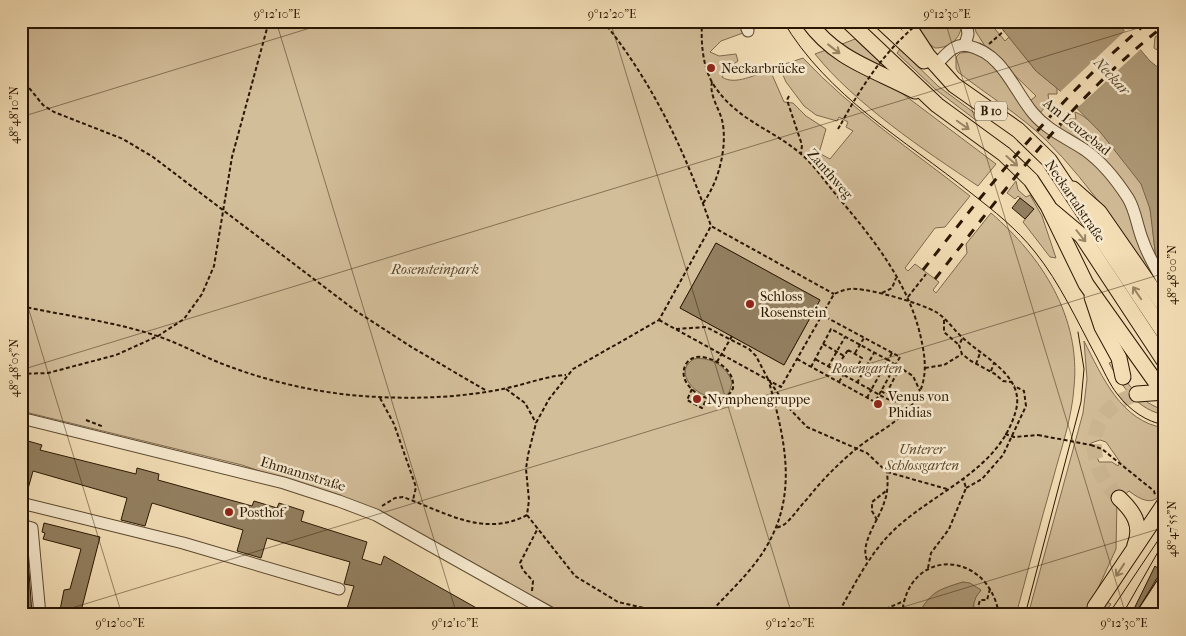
<svg xmlns="http://www.w3.org/2000/svg" width="1186" height="636" viewBox="0 0 1186 636" font-family="'IM FELL French Canon',serif">
  <style>
    .green { fill: #d3be9a; stroke: #7e6a4e; fill-rule: evenodd }
    .water { fill: #b09c7a; stroke: #7a664a }
    .pier { fill: #f6e1b9 }
    .building { fill: #938061; stroke: #281601 }
    .lines { fill: none; stroke-linecap: round; stroke-linejoin: round }
    .major-tunnel { stroke: #cdb894; stroke-width: 15; stroke-dasharray: 15 8; stroke-linecap: butt }
    .minor-casing { stroke: #5c492f; stroke-width: 13 }
    .major-casing { stroke: #281601; stroke-width: 17 }
    .path { stroke: #281601; stroke-width: 2; stroke-dasharray: 4 2.5; stroke-linecap: butt }
    .minor { stroke: #f9ecd2; stroke-width: 11 }
    .major { stroke: #f6e1b9; stroke-width: 15 }
    .tram { stroke: #281601; stroke-width: 1 }
    .rail { stroke: #281601; stroke-width: 3; stroke-dasharray: 9 9; stroke-linecap: butt }
    .path-bridge { stroke: #281601; stroke-width: 2; stroke-dasharray: 4 2.5; stroke-linecap: butt }
    .oneway { stroke: #998666 }
    .ticks { fill: none; stroke: #281601; stroke-width: 1; stroke-opacity: 0.45 }
    .poi-dot { fill: #8f2418; stroke: #f9ecd2; stroke-width: 2 }
    .labels { text-anchor: middle; dominant-baseline: central; stroke-width: 5; stroke-linejoin: round; paint-order: stroke }
    .shield { fill: #f9ecd2; stroke: #675640; stroke-width: 1 }
    .shield-label { font-size: 12px; font-weight: bold; fill: #281601 }
    .poi-label { font-size: 14px; fill: #281601; stroke: #f9ecd2; text-anchor: start }
    .street-label { font-size: 14px; fill: #281601; stroke: #f9ecd2 }
    .park-label { font-size: 14px; font-style: italic; fill: #5b482f; stroke: #f9ecd2 }
    .water-label { font-size: 15px; font-style: italic; fill: #5e4c31; stroke: #f9ecd2 }
    .neatline { fill: none; stroke: #281601; stroke-width: 2 }
    .ticks-label { font-size: 12px; text-anchor: middle; fill: #281601 }
  </style>
  <rect width="100%" height="100%" fill="#f6e1b9"/>
  <filter id="stains"><feTurbulence type="fractalNoise" baseFrequency=".004" numOctaves="4"/><feColorMatrix values="0 0 0 0 .2 0 0 0 0 .09 0 0 0 0 .02 0 0 0 .5 -.17"/></filter>
  <radialGradient id="worn" r=".72"><stop offset=".6" stop-color="#630" stop-opacity="0"/><stop offset="1" stop-color="#630" stop-opacity=".3"/></radialGradient>
  <g class="green">
    <path d="M 21,21 L 738,21 L 743,33 L 721,41 L 710,52 L 719,56 L 736,54 L 738,61 L 726,69 L 722,77 C 735,86 756,74 770,70 L 784,102 L 793,103 L 806,116 L 826,129 L 819,153 L 830,159 L 853,131 L 846,127 L 848,122 L 839,117 L 837,121 L 816,115 L 804,106 L 786,82 L 779,66 L 803,58 C 853,111 913,151 970,196 L 945,227 L 935,228 L 905,268 L 908,271 L 915,264 L 939,282 L 933,290 L 936,293 L 967,253 L 966,244 L 991,213 C 1042,257 1081,317 1074,387 C 1072,418 1061,449 1053,479 C 1040,524 1028,570 1016,615 L 979,614 C 970,606 974,598 981,590 L 963,582 C 938,590 932,591 918,615 L 567,615 L 384,514 L 242,465 L 21,411 ZM 716,243 L 820,300 L 784,365 L 680,308 ZM 699,358 C 712,363 723,365 731,378 L 725,396 C 699,404 666,366 699,358 Z"/>
    <path d="M 750,21 L 778,21 L 778,22 L 754,29 Z"/>
    <path d="M 928,21 L 938,23 L 962,21 C 962,37 951,48 935,48 L 928,43 L 918,30 Z"/>
    <path d="M 973,21 L 989,21 L 999,25 L 995,29 L 1005,41 L 1009,37 L 1036,71 L 1057,88 L 1057,94 L 1048,94 L 1049,103 L 1039,114 L 1030,101 L 1036,96 L 985,46 L 976,32 Z"/>
    <path d="M 1165,30 L 1165,55 L 1154,48 L 1155,37 Z"/>
    <path d="M 855,39 L 891,73 L 837,46 Z"/>
    <path d="M 900,49 L 938,86 L 980,117 L 977,121 L 935,89 L 897,53 Z"/>
    <path d="M 826,50 L 895,88 L 996,164 L 978,186 C 925,151 854,103 815,54 Z"/>
    <path d="M 969,52 L 978,54 L 996,67 L 1032,117 L 1053,137 L 1077,150 L 1104,174 L 1126,203 L 1165,295 C 1127,242 1092,186 1046,140 C 1019,114 987,95 958,72 L 956,68 L 956,57 L 960,53 Z"/>
    <path d="M 1075,112 C 1095,118 1139,174 1146,194 C 1153,214 1153,238 1156,259 L 1132,199 L 1057,131 L 1067,119 L 1076,119 Z"/>
    <path d="M 1016,181 L 1018,190 L 1026,197 L 1030,195 L 1042,216 L 1056,258 L 1050,257 L 1023,222 L 1033,209 L 1018,196 L 1015,199 L 1007,193 Z"/>
    <path d="M 1084,341 C 1102,376 1121,422 1165,428 C 1165,453 1175,527 1129,491 L 1117,501 L 1116,549 L 1094,597 L 1102,606 L 1107,602 L 1111,604 L 1103,615 L 1028,615 L 1083,413 L 1087,379 ZM 1100,440 L 1106,442 L 1120,462 L 1118,466 L 1112,462 L 1099,462 L 1095,451 L 1090,447 L 1091,443 Z"/>
    <path d="M 1112,362 C 1126,381 1140,404 1165,410 L 1165,415 C 1137,410 1122,386 1109,363 Z"/>
  </g>
  <g class="water">
    <path d="M 989,21 L 1116,21 L 1150,61 L 1165,73 L 1165,276 L 1156,259 L 1150,209 L 1141,184 L 1101,133 L 1059,90 L 1036,71 L 999,25 Z"/>
    <path d="M 694,359 C 710,356 728,367 732,383 L 729,393 C 709,410 667,375 694,359 Z"/>
    <path d="M 963,582 L 970,583 L 981,590 L 976,597 L 973,606 L 979,615 L 918,615 C 931,591 938,590 963,582 Z"/>
  </g>
  <path class="pier" d="M 1126,30 L 1142,48 L 1075,110 L 1059,93 Z"/>
  <g class="building">
    <path d="M 1020,198 L 1034,209 L 1025,219 L 1012,208 Z"/>
    <path d="M 716,243 L 820,300 L 784,365 L 680,308 Z"/>
    <path d="M 21,439 L 42,445 L 40,450 L 136,474 L 137,468 L 159,474 L 158,480 L 252,506 L 254,501 L 277,508 L 279,503 L 304,511 L 301,521 L 367,542 L 362,559 L 381,565 L 384,556 L 489,615 L 345,615 L 354,586 L 344,584 L 350,562 L 267,538 L 261,558 L 237,551 L 243,530 L 152,503 L 145,526 L 121,520 L 127,498 L 33,471 L 26,496 L 21,496 Z"/>
    <path d="M 44,523 L 100,537 L 80,615 L 59,615 L 64,590 L 70,589 L 81,549 L 43,539 L 45,533 L 42,532 Z"/>
    <path d="M 26,556 L 29,572 L 32,615 L 21,615 L 21,557 Z"/>
    <path d="M 1155,566 L 1165,574 L 1157,578 L 1135,615 L 1131,615 Z"/>
    <path d="M 1165,600 L 1165,612 L 1162,615 L 1155,615 Z"/>
  </g>
  <g class="lines">
    <g class="major-tunnel">
      <path d="M 1119,498 C 1083,463 1084,410 1137,394"/>
      <path d="M 1155,615 L 1165,608"/>
    </g>
    <defs>
      <g id="minor">
        <path d="M 744,21 L 748,31"/>
        <path d="M 965,45 L 968,34 L 966,21"/>
        <path d="M 935,66 C 945,56 954,42 969,46 C 1003,54 1013,89 1033,113 C 1047,130 1067,138 1085,150 C 1102,162 1117,181 1128,198 C 1136,211 1137,227 1143,241 C 1148,256 1157,270 1165,285"/>
        <path d="M 21,418 L 284,483 L 339,501 L 376,515 L 554,615"/>
        <path d="M 21,503 L 183,543 L 339,589"/>
        <path d="M 21,525 L 32,528 L 40,615"/>
      </g>
      <g id="major">
        <path d="M 808,21 C 836,60 874,69 915,91"/>
        <path d="M 848,21 L 937,105 L 1004,154 L 1031,180 L 1048,206 L 1086,284 L 1165,395"/>
        <path d="M 881,21 L 924,61"/>
        <path d="M 905,21 L 928,56 L 954,85 L 1018,130 L 1049,160 L 1165,334"/>
        <path d="M 1073,189 L 1099,212 L 1165,307"/>
        <path d="M 1051,210 L 1082,236 L 1165,362"/>
        <path d="M 1092,297 L 1102,327 L 1119,358 L 1123,377"/>
        <path d="M 1137,394 L 1165,392"/>
        <path d="M 1119,498 C 1133,511 1143,525 1135,545"/>
        <path d="M 1095,607 L 1165,503"/>
        <path d="M 1144,615 L 1165,583"/>
      </g>
    </defs>
    <use href="#minor" class="minor-casing"/>
    <use href="#major" class="major-casing"/>
    <g class="path">
      <path d="M 603,21 C 653,83 685,151 711,226 L 834,294"/>
      <path d="M 702,21 C 701,42 702,65 713,84 C 737,121 771,128 801,154 C 815,166 826,183 838,197 C 875,241 911,286 922,343 C 926,362 927,381 916,399 C 903,421 875,433 856,449 C 838,464 822,480 808,498 C 800,506 794,516 785,524 C 782,526 779,527 775,528"/>
      <path d="M 1162,21 L 1165,23"/>
      <path d="M 989,44 L 1004,31"/>
      <path d="M 21,78 L 43,105 L 54,112 L 123,139 L 153,157 L 356,311 L 413,348 L 487,391"/>
      <path d="M 789,96 L 787,100 L 802,145 L 801,154"/>
      <path d="M 838,129 L 841,124"/>
      <path d="M 703,203 C 719,182 728,145 722,120 C 719,108 709,95 712,82"/>
      <path d="M 882,293 L 892,288 L 896,278"/>
      <path d="M 908,297 L 926,274"/>
      <path d="M 21,306 C 66,316 111,321 154,335 C 180,343 203,357 228,366 C 276,384 328,395 379,397 C 421,399 467,397 507,388 C 527,384 546,376 566,375"/>
      <path d="M 659,320 L 781,387 L 834,294 C 841,291 848,288 856,289 C 874,290 920,303 936,312 C 946,318 954,330 963,338 C 983,357 1025,376 1016,410 C 1000,472 929,493 889,535 C 867,558 853,588 837,615"/>
      <path d="M 944,320 L 944,332 L 959,345"/>
      <path d="M 676,329 L 706,327 L 749,349 L 756,356 L 768,379 L 786,405 L 807,427 L 867,453 L 887,472 C 888,482 888,493 884,503 C 879,520 858,545 868,562"/>
      <path d="M 962,339 L 959,345 L 962,354 L 971,361 L 995,374 L 1003,381 L 1012,382"/>
      <path d="M 823,344 L 844,356"/>
      <path d="M 848,350 L 862,358 L 855,371 L 840,362 Z"/>
      <path d="M 855,353 L 864,338"/>
      <path d="M 892,353 L 888,360 L 913,376 L 920,391"/>
      <path d="M 703,357 C 718,360 735,371 733,388 C 722,415 672,388 686,364 C 690,358 696,356 703,357 Z"/>
      <path d="M 797,359 L 875,402 L 900,357 L 822,315"/>
      <path d="M 717,362 L 732,336"/>
      <path d="M 976,364 L 980,353"/>
      <path d="M 859,365 L 880,375"/>
      <path d="M 811,367 L 831,329 L 888,360 L 871,390 L 815,359"/>
      <path d="M 828,367 L 845,337"/>
      <path d="M 925,368 L 944,365 L 962,354"/>
      <path d="M 991,371 L 994,363"/>
      <path d="M 21,374 L 48,373 L 116,355 L 158,336 L 184,319 L 202,294 L 214,266 L 232,157 L 269,21"/>
      <path d="M 839,382 L 848,367"/>
      <path d="M 857,383 L 874,353"/>
      <path d="M 506,389 L 525,403 L 536,423"/>
      <path d="M 692,389 L 687,400 L 702,408 L 707,398"/>
      <path d="M 881,391 L 886,394 L 898,371 L 894,369"/>
      <path d="M 380,398 L 394,424 L 416,487 L 413,500"/>
      <path d="M 867,398 L 871,390 C 886,399 899,407 916,398"/>
      <path d="M 86,420 L 104,427"/>
      <path d="M 1005,434 L 1014,437 L 1038,435"/>
      <path d="M 1091,445 L 1102,449 L 1154,491 L 1155,495"/>
      <path d="M 887,472 L 947,489"/>
      <path d="M 966,488 L 982,479 L 1003,455 L 1026,406 L 1024,391 L 1014,386"/>
      <path d="M 382,506 L 395,498 L 403,497 C 445,512 484,538 527,515 L 529,500 L 526,469 L 528,455 L 536,423 L 549,399 L 573,369 L 659,320 L 711,226"/>
      <path d="M 527,515 L 575,576 L 618,602 L 644,608 L 655,615"/>
      <path d="M 877,520 L 872,511 L 872,502 L 886,491"/>
      <path d="M 928,568 L 931,553 L 949,529 L 966,488 L 963,478"/>
      <path d="M 990,589 L 987,600 L 980,600 L 978,607 L 983,611 L 989,608 L 998,615"/>
      <path d="M 532,591 L 533,581 L 523,570 L 520,563 L 538,528"/>
      <path d="M 708,615 C 725,596 745,578 759,558 C 800,501 786,443 769,382"/>
      <path d="M 867,615 L 881,611 L 904,601"/>
      <path d="M 902,615 C 907,546 989,549 999,615"/>
    </g>
    <use href="#minor" class="minor"/>
    <use href="#major" class="major"/>
    <g class="tram">
      <path d="M 783,21 C 828,97 904,139 971,193 C 994,211 1017,229 1035,252 C 1060,283 1077,321 1096,356 C 1103,369 1109,384 1118,395 C 1130,410 1146,422 1165,425"/>
      <path d="M 1025,615 L 1081,402 L 1084,369 L 1078,332"/>
      <path d="M 1108,615 L 1165,530"/>
      <path d="M 1122,615 L 1162,545"/>
    </g>
    <g class="rail">
      <path d="M 923,270 C 993,181 1062,94 1149,21"/>
      <path d="M 935,279 C 1006,189 1073,96 1165,25"/>
    </g>
    <g class="path-bridge">
      <path d="M 841,124 C 862,85 886,49 921,21"/>
      <path d="M 1038,435 L 1091,445"/>
    </g>
  </g>
  <defs><path id="oneway-shaft" d="M-6 0H5M1.5-3L5.5 0L1.5 3" fill="none" stroke-width="1.6" stroke-linecap="round" stroke-linejoin="round" transform="scale(1.25)"/></defs>
  <g class="oneway">
    <use href="#oneway-shaft" transform="translate(834 49) rotate(38)"/>
    <use href="#oneway-shaft" transform="translate(963 125) rotate(35)"/>
    <use href="#oneway-shaft" transform="translate(1012 161) rotate(42)"/>
    <use href="#oneway-shaft" transform="translate(1081 236) rotate(51)"/>
    <use href="#oneway-shaft" transform="translate(1137 293) rotate(-124)"/>
    <use href="#oneway-shaft" transform="translate(1120 570) rotate(123)"/>
  </g>
  <path class="ticks" d="M 276,21 L 457,615M 610,21 L 792,615M 945,21 L 1126,615M 21,117 L 333,21M 21,284 L 122,615M 21,370 L 1161,21M 49,615 L 1165,273M 877,615 L 1165,527"/>
  <g class="poi-dot">
    <circle cx="711" cy="68" r="5"/>
    <circle cx="750" cy="304" r="5"/>
    <circle cx="697" cy="399" r="5"/>
    <circle cx="878" cy="404" r="5"/>
    <circle cx="229" cy="512" r="5"/>
  </g>
  <g class="labels">
    <rect class="shield" x="975" y="101.5" width="32" height="19" rx="4"/>
    <g class="shield-label">
      <text x="991" y="111">B 10</text>
    </g>
    <g class="poi-label">
      <text x="721" y="68">Neckarbrücke</text>
      <text x="760" y="296">Schloss<tspan x="760" dy="16">Rosenstein</tspan></text>
      <text x="888" y="396">Venus von<tspan x="888" dy="16">Phidias</tspan></text>
      <text x="707" y="399">Nymphengruppe</text>
      <text x="239" y="512">Posthof</text>
    </g>
    <g class="street-label">
      <text transform="translate(1077 127) rotate(39)">Am Leuzebad</text>
      <text transform="translate(830 174) rotate(49)">Zanthweg</text>
      <text transform="translate(1075 201) rotate(56)">Neckartalstraße</text>
      <text transform="translate(303 474) rotate(17)">Ehmannstraße</text>
    </g>
    <g class="park-label">
      <text x="435" y="269">Rosensteinpark</text>
      <text x="867" y="368">Rosengarten</text>
      <text x="922" y="449">Unterer<tspan x="922" dy="16">Schlossgarten</tspan></text>
    </g>
    <g class="water-label">
      <text transform="translate(1112 76) rotate(47)">Neckar</text>
    </g>
  </g>
  <rect width="1186" height="636" fill="none" stroke="#f6e1b9" stroke-width="55"/>
  <rect x="28" y="28" width="1130" height="580" class="neatline"/>
  <g class="ticks-label">
    <text x="277" y="18">9°12'10"E</text>
    <text x="612" y="18">9°12'20"E</text>
    <text x="947" y="18">9°12'30"E</text>
    <text transform="translate(14 115) rotate(-90)" y="4">48°48'10"N</text>
    <text transform="translate(1172 275) rotate(-90)" y="4">48°48'00"N</text>
    <text transform="translate(14 368) rotate(-90)" y="4">48°48'05"N</text>
    <text transform="translate(1172 529) rotate(-90)" y="4">48°47'55"N</text>
    <text x="120" y="627">9°12'00"E</text>
    <text x="455" y="627">9°12'10"E</text>
    <text x="790" y="627">9°12'20"E</text>
    <text x="1124" y="627">9°12'30"E</text>
  </g>
  <rect width="100%" height="100%" filter="url(#stains)"/>
  <rect width="100%" height="100%" fill="url(#worn)"/>
</svg>
